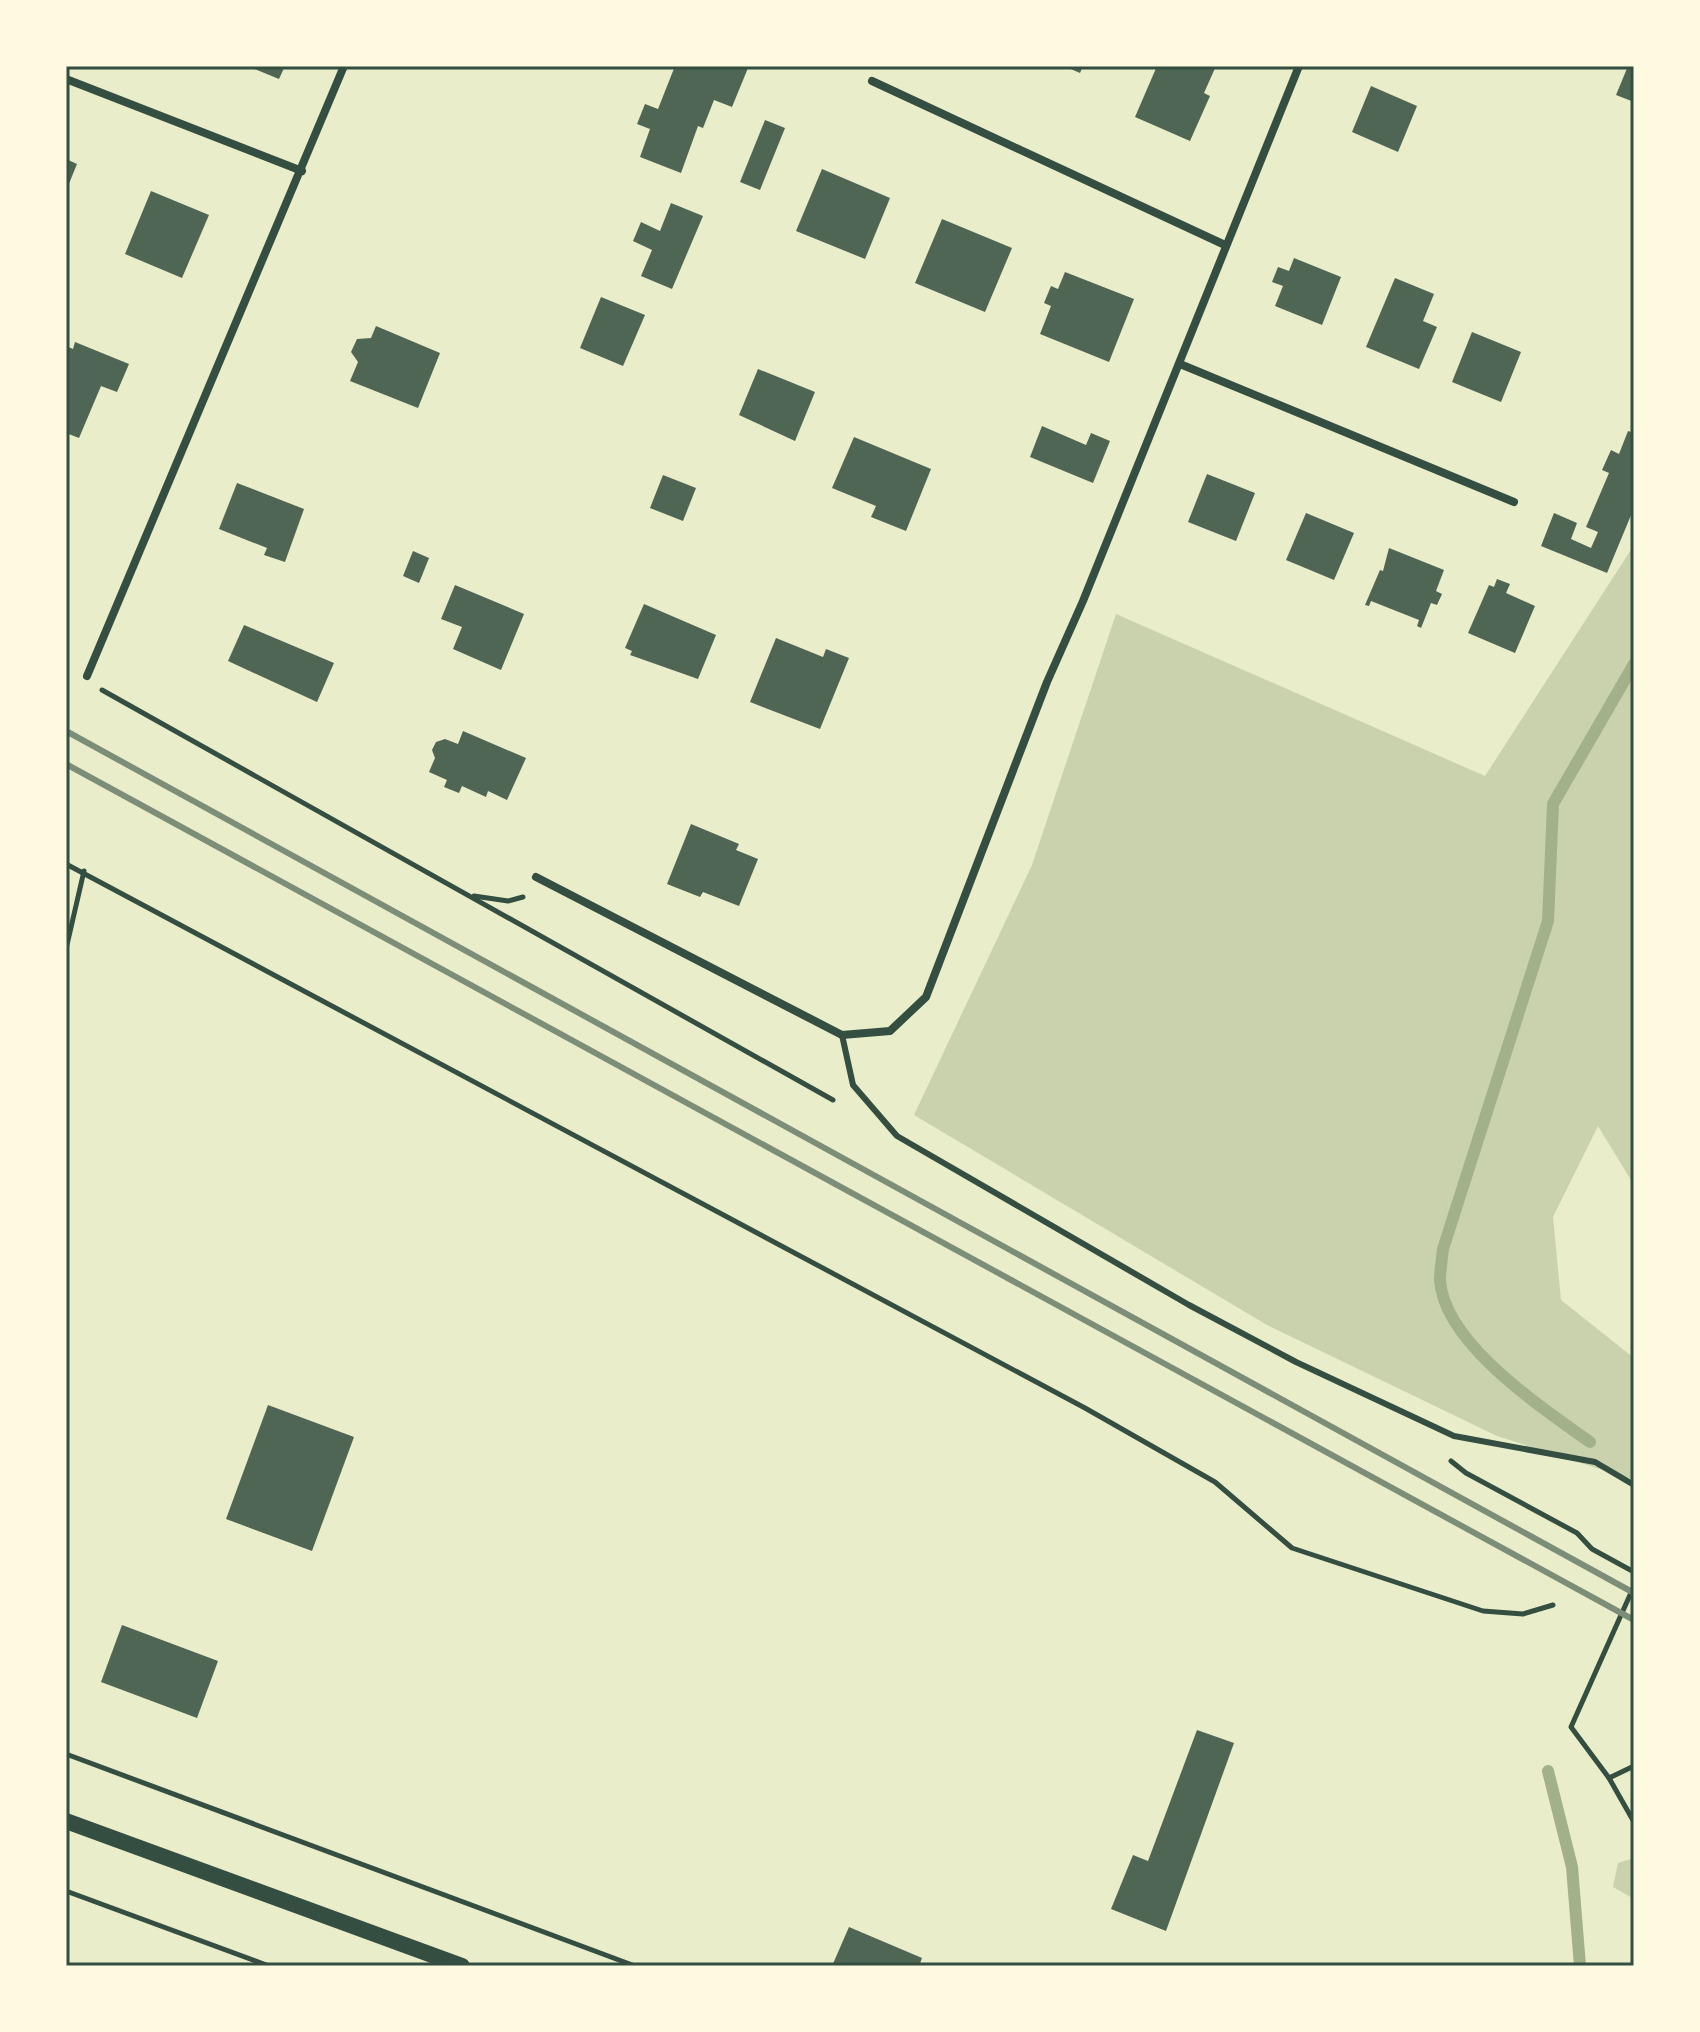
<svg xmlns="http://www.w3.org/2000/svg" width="1700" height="2032" viewBox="0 0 1700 2032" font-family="Barlow,sans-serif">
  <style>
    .green { fill: #cad2ad }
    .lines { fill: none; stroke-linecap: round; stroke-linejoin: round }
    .stream { stroke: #a3b18a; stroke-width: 12 }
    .building { fill: #4f6655 }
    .path { stroke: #344e41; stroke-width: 5 }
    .service { stroke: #344e41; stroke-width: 6 }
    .minor { stroke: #344e41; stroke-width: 8 }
    .secondary { stroke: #344e41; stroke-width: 16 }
    .rail { stroke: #7c8e77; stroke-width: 6 }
    .neatline { fill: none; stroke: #344e41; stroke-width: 3 }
  </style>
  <rect width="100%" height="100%" fill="#e9edc9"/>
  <g class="green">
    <path d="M 1634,545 L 1634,1185 L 1598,1126 L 1553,1217 L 1561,1300 L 1634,1358 L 1634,1480 L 1497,1436 L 1267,1325 L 914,1115 L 1032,865 L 1116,614 L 1485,776 Z"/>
    <path d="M 1634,1858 L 1634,1899 L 1613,1887 L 1618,1863 Z"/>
  </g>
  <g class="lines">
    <g class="stream">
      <path d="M 1590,1442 C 1543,1408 1444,1344 1440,1280 C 1440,1270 1442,1259 1443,1249 L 1548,921 L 1553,804 L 1634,664"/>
      <path d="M 1548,1771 L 1572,1867 L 1580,1966"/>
    </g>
  </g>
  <g class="building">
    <path d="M 247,66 L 285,66 L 279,79 Z"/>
    <path d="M 675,66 L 748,68 L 732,107 L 714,100 L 703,128 L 698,126 L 681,173 L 640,157 L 650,129 L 637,124 L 645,104 L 658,109 Z"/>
    <path d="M 1064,66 L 1083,66 L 1080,73 Z"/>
    <path d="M 1157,66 L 1216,66 L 1204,93 L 1210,96 L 1190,141 L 1135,117 Z"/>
    <path d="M 1628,66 L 1634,66 L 1634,102 L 1616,95 Z"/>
    <path d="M 1371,86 L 1417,106 L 1398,152 L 1352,132 Z"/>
    <path d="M 765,120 L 785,128 L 760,190 L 740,182 Z"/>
    <path d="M 66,159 L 77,164 L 66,191 Z"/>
    <path d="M 822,169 L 890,198 L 865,259 L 796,231 Z"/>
    <path d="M 151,191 L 209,215 L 182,278 L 125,254 Z"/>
    <path d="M 671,203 L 703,216 L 672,289 L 641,276 L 652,250 L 633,241 L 641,222 L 660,231 Z"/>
    <path d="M 942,219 L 1012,248 L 985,312 L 915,283 Z"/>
    <path d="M 1294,258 L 1341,277 L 1322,325 L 1275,306 L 1283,286 L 1272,282 L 1278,267 L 1289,271 Z"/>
    <path d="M 1065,272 L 1134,299 L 1109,362 L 1040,334 L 1051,306 L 1044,303 L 1051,286 L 1058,289 Z"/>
    <path d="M 1395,278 L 1434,294 L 1423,321 L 1437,327 L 1419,369 L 1366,347 Z"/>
    <path d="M 601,297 L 645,315 L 623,366 L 580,348 Z"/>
    <path d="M 376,326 L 440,353 L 418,408 L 350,381 L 358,362 L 351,352 L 357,339 L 371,338 Z"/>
    <path d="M 1472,332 L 1521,352 L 1501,402 L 1452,382 Z"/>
    <path d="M 75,342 L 129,364 L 117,392 L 101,386 L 79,438 L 66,433 L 66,346 L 73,349 Z"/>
    <path d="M 758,369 L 815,392 L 795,441 L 739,415 Z"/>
    <path d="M 1042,426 L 1086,445 L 1091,433 L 1110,441 L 1093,483 L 1030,457 Z"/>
    <path d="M 1628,431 L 1634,433 L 1634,508 L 1607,573 L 1541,546 L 1554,513 L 1577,523 L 1571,539 L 1591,548 L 1598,532 L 1586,527 L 1609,473 L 1602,470 L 1611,450 L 1619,454 Z"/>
    <path d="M 854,437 L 931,469 L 906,531 L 871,517 L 876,506 L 832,488 Z"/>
    <path d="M 1207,474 L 1255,493 L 1236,541 L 1188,522 Z"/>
    <path d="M 663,475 L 696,488 L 683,521 L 650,508 Z"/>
    <path d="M 237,483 L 304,509 L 285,562 L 264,555 L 267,548 L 219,529 Z"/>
    <path d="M 1306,513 L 1354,533 L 1334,580 L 1286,560 Z"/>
    <path d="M 1389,548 L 1444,570 L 1436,591 L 1442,594 L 1437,605 L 1431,603 L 1421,628 L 1417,626 L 1419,620 L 1371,601 L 1369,606 L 1365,605 L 1380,570 L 1383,571 Z"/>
    <path d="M 413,551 L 429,558 L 419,583 L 403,576 Z"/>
    <path d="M 1497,579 L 1510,584 L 1506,593 L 1535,606 L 1515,653 L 1468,633 L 1489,585 L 1494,587 Z"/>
    <path d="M 455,585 L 524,614 L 501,670 L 453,649 L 462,627 L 441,619 Z"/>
    <path d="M 644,604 L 716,635 L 698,679 L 630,655 L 632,651 L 625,648 Z"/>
    <path d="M 244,625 L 334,663 L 317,702 L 228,661 Z"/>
    <path d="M 776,638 L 823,657 L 826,649 L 849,658 L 820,729 L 750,702 Z"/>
    <path d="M 463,731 L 526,758 L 507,800 L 488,791 L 486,797 L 462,786 L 459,793 L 444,787 L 447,780 L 429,772 L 435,758 L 432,750 L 436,742 L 445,739 L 458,744 Z"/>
    <path d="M 691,824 L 739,844 L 736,850 L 758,859 L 739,906 L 703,892 L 700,897 L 667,884 Z"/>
    <path d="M 268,1405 L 354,1437 L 312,1551 L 226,1519 Z"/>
    <path d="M 122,1625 L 218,1661 L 197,1718 L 101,1682 Z"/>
    <path d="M 1197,1730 L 1234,1743 L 1166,1931 L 1111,1909 L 1133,1855 L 1148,1861 Z"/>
    <path d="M 849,1927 L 922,1958 L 919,1966 L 832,1966 Z"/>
  </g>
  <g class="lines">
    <g class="path">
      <path d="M 102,690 L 833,1100"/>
      <path d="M 66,864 L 1085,1408 L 1215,1482 L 1292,1548 L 1483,1611 L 1523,1614 L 1553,1605"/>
      <path d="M 474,896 L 508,901 L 523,897"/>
      <path d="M 66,949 L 84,871"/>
      <path d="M 1451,1461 L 1466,1473 L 1577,1533 L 1592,1549 L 1634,1572"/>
      <path d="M 1634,1586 L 1571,1727 L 1609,1778 L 1634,1822"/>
      <path d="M 66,1754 L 635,1966"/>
      <path d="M 1609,1778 L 1634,1766"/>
      <path d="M 66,1891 L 269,1966"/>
    </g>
    <path class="service" d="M 842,1035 L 853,1085 L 897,1136 L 1189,1305 L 1296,1362 L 1454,1436 L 1595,1462 L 1634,1485"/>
    <g class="minor">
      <path d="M 66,79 L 302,171"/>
      <path d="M 872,81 L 1225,245"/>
      <path d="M 1180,364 L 1514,502"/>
      <path d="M 87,676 L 344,66"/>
      <path d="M 536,877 L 842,1035 L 890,1031 L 926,997 L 1047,682 L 1083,601 L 1299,66"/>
    </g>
    <path class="secondary" d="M 66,1821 L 462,1966"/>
    <g class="rail">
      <path d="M 66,731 L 1634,1593"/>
      <path d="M 66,764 L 1634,1620"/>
    </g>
  </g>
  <rect width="1700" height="2032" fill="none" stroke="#fefae0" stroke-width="136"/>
  <rect x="68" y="68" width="1564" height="1896" class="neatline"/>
</svg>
